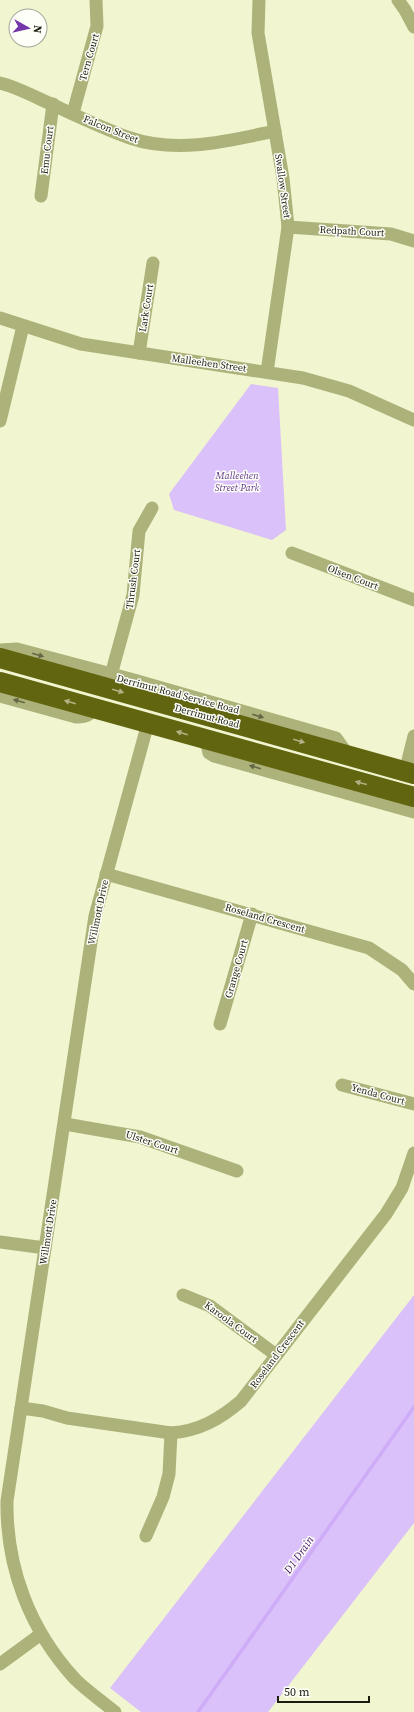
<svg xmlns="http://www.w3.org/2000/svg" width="414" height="1712" viewBox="0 0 414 1712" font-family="'Source Serif 4',serif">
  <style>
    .green { fill: #dac1f9 }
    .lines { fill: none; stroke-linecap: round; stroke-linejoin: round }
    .stream { stroke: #cfacf7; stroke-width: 3.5 }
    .minor { stroke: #adb27a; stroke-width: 13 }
    .highway { stroke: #616510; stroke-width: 20 }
    .oneway { fill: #646744 }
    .oneway2 { fill: #b0b284 }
    .labels { text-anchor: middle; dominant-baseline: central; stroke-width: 3; stroke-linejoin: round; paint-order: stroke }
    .street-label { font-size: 10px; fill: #1b1c0f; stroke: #fefff8 }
    .park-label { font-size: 10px; font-style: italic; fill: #65398f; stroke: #fefff8 }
    .water-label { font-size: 11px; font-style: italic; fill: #45156b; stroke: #fefff8 }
  </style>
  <rect width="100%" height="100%" fill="#f1f5d0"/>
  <g class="green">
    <path d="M 251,384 L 278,388 L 286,530 L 272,540 L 174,510 L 169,494 Z"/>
    <path d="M 414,1295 L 414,1523 L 268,1712 L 141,1712 L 110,1688 Z"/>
  </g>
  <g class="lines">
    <path class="stream" d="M 198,1712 L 414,1407"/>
    <g class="minor">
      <path d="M 259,0 L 258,33 L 283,178 L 288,227 L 267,372"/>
      <path d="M 398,0 L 405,10 L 414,27"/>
      <path d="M 0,83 C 14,86 27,93 40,99 C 69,112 99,127 130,138 C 177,154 228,141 275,131"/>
      <path d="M 73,113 L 97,26 L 96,0"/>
      <path d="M 41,196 L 53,104"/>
      <path d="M 288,227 L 391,234 L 414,241"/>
      <path d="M 0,318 L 81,344 L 303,378 L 349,391 L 414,420"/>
      <path d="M 139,353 L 153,263"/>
      <path d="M 0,421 L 23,326"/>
      <path d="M 292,553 L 414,600"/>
      <path d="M 0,650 L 17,649 L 134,680 L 336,738 L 348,755"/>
      <path d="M 111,675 L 133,595 L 139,531 L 152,508"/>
      <path d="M 0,696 L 76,717 C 84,717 89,716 95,709"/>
      <path d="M 206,740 L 209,753 L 214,756 L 414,812"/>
      <path d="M 405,772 L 414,736"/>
      <path d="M 106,874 L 369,948 L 402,970 L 414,984"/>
      <path d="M 220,1024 L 252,914"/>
      <path d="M 342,1085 L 414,1104"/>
      <path d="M 65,1124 L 140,1137 L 237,1171"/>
      <path d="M 0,1242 L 45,1248"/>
      <path d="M 183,1295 L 210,1306 L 276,1355"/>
      <path d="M 21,1408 L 43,1411 L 67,1418 L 171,1433 C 199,1431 220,1419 241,1401 L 386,1214 L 402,1188 L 414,1153"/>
      <path d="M 146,1536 L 163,1497 L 169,1474 L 171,1433"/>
      <path d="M 0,1664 L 41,1634"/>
      <path d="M 115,1712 C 102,1701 87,1691 75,1679 C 30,1630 6,1568 7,1501 L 95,916 L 148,723"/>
    </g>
    <g class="highway">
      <path d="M 0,658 L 414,774"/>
      <path d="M 0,682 L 414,797"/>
    </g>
  </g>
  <defs><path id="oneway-solid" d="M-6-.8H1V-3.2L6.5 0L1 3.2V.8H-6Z"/></defs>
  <g class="oneway">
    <use href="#oneway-solid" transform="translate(38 655) rotate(16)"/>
    <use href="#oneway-solid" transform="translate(19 701) rotate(-164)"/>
    <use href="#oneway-solid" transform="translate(258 716) rotate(16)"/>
    <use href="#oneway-solid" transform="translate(255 767) rotate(-164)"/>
  </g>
  <g class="oneway2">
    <use href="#oneway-solid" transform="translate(118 691) rotate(16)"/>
    <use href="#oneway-solid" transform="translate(70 702) rotate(-164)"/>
    <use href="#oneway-solid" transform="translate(182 733) rotate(-164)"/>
    <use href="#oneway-solid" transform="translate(299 741) rotate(16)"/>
    <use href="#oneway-solid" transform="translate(361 783) rotate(-165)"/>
  </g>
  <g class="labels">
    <g class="street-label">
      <text transform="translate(89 57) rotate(-74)">Tern Court</text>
      <text transform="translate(111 129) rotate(22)">Falcon Street</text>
      <text transform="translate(47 150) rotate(-83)">Emu Court</text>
      <text transform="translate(283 186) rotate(82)">Swallow Street</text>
      <text transform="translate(352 231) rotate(3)">Redpath Court</text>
      <text transform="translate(146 308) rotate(-81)">Lark Court</text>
      <text transform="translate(209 363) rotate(8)">Malleehen Street</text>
      <text transform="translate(353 577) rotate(21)">Olsen Court</text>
      <text transform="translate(133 579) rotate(-83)">Thrush Court</text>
      <text transform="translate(178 694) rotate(15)">Derrimut Road Service Road</text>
      <text transform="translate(207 716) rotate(15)">Derrimut Road</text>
      <text transform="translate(98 912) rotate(-78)">Willmott Drive</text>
      <text transform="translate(265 918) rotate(16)">Roseland Crescent</text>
      <text transform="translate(236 969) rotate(-74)">Grange Court</text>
      <text transform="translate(378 1094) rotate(15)">Yenda Court</text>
      <text transform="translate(152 1142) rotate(18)">Ulster Court</text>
      <text transform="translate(48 1232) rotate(-81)">Willmott Drive</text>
      <text transform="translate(231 1322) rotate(36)">Karoola Court</text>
      <text transform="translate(277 1354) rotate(-53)">Roseland Crescent</text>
    </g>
    <g class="park-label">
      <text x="237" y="475">Malleehen<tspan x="237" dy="12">Street Park</tspan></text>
    </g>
    <g class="water-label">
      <text transform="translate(299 1555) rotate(-55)">D1 Drain</text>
    </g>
  </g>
  <g transform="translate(28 28) rotate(98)"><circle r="19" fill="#fefff8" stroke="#a3a49b"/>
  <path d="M0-3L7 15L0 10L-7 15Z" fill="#7536ab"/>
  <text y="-6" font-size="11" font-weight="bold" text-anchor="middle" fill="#1b1c0f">N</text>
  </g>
  <path d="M278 1696v6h91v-6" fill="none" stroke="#1b1c0f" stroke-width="2"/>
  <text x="284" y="1696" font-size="12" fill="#1b1c0f" stroke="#fefff8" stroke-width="3" paint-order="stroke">50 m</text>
</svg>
